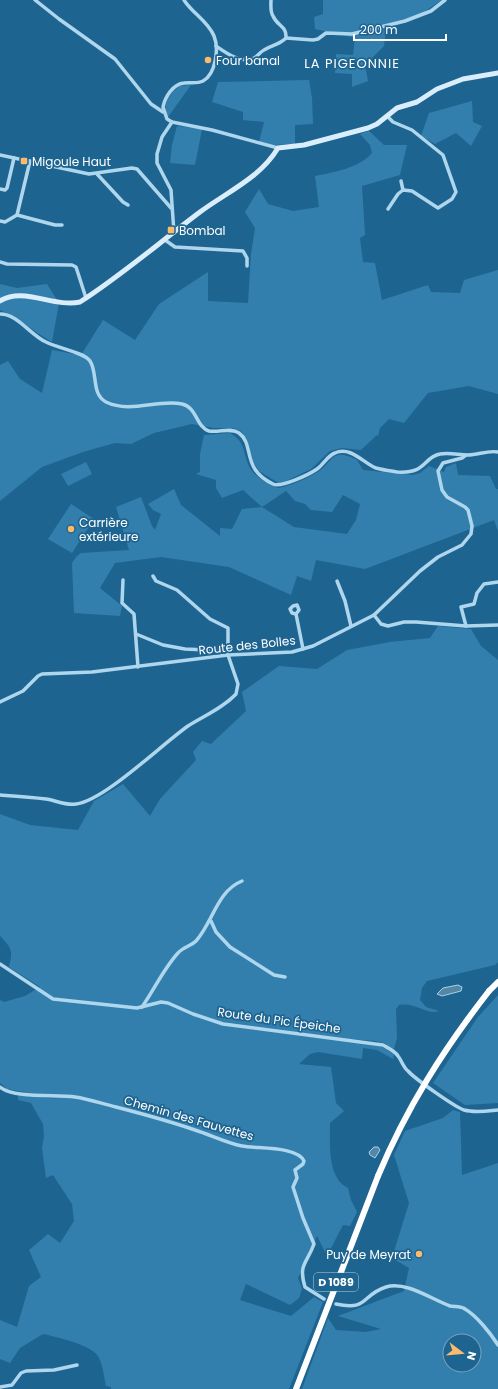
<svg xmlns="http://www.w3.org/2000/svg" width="498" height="1389" viewBox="0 0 498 1389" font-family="Poppins,sans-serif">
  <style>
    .green { fill: #327fae; fill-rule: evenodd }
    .water { fill: #5686a4; stroke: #a1d3ef }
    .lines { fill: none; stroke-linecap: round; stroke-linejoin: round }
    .street { stroke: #aed6ed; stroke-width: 3.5 }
    .secondary { stroke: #daedfa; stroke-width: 5 }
    .highway { stroke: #fff; stroke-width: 6 }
    .highway-bridge { stroke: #fff; stroke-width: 6 }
    .poi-dot { fill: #fcba6d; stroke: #1e6490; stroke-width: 1.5 }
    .labels { text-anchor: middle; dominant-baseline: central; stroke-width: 3.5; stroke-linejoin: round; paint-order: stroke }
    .shield { fill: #1e6490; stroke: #bcd0de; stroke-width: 1 }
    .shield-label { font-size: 11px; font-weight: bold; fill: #fff }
    .poi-label { font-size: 12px; fill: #fff; stroke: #1e6490; text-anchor: start }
    .street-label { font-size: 12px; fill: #fff; stroke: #1e6490 }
    .neighbourhood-label { font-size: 13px; letter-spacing: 1px; fill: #fff; stroke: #1e6490 }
  </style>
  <rect width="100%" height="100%" fill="#1e6490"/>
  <g class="green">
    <path d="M 323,0 L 442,0 L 419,15 L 386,30 L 384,46 L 365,65 L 368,81 L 352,87 L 352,74 L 335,73 L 336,54 L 353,55 L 355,38 L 315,29 L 314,17 L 323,14 Z"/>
    <path d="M 309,80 L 312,98 L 313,124 L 295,125 L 295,144 L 271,145 L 259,142 L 264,122 L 243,120 L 243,112 L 212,102 L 218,82 Z"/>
    <path d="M 191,85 L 168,117 C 161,105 170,94 179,86 Z"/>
    <path d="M 472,101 L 473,122 L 482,126 L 471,146 L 456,133 L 435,144 L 421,136 L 429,113 Z"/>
    <path d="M 177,126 L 202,129 L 195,165 L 170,163 L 172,145 Z"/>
    <path d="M 369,131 L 384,145 L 407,145 L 400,175 L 362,186 L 365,235 L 360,238 L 363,262 L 375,263 L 382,300 L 428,285 L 431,292 L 460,293 L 464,280 L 498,270 L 498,394 L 469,386 L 428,393 L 404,423 L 389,419 L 380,428 L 378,436 L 377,435 L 361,450 L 342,448 L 330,451 L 311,469 L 280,484 L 259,471 L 254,463 L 246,439 L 241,431 L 233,428 L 214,428 L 192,424 L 154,433 L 131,444 L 115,443 L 83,452 L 42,467 L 0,501 L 0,365 L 8,361 L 20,379 L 42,393 L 52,350 L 81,355 L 103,320 L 135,340 L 159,304 L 208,272 L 208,301 L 248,303 L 251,254 L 255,228 L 245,212 L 259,189 L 268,204 L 293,211 L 319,207 L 315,176 C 335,172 359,168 372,153 L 370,145 L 360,134 Z"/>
    <path d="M 0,284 L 17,288 L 47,284 L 59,303 L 52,342 C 34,332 19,318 0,310 Z"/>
    <path d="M 230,433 C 247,443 242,453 250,468 C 255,477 268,484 278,488 C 290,486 308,478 318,472 C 334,461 331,447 357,460 L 363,470 L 413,475 L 420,473 L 429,466 L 444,472 L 446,467 L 456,463 L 458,475 L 490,476 L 496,489 L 498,489 L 498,531 L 494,520 L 365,569 L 316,560 L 311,581 L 297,576 L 291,595 L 229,567 L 161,557 L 115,563 L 100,588 L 122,606 L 120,616 L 74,613 L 72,563 L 76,557 L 81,553 L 129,550 L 116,507 L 141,497 L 152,526 L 155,530 L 161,514 L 153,510 L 148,504 L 174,489 L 181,505 L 220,536 L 220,528 L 232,529 L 242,509 L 262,507 L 243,490 L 222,498 L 216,488 L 216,480 L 196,474 L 200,472 L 200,454 L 204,435 ZM 286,491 L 295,501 L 305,504 L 311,510 L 332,512 L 343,495 L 360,504 L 356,520 L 347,534 L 294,527 L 262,507 Z"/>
    <path d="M 86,462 L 92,474 L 68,486 L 61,474 Z"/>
    <path d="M 71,504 L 94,519 L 72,553 L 48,539 Z"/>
    <path d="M 438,626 L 471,629 L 481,646 L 498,660 L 498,962 L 495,965 L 427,981 L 422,988 L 420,1000 L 426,1007 L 439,1011 C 427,1016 417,1002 399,1005 L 396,1009 L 397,1038 L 394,1049 L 384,1043 L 375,1041 L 292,1035 L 372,1044 L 383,1047 L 394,1054 L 393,1059 L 377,1050 L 363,1048 L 362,1059 L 318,1052 L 310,1054 L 299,1064 L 331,1067 L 336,1103 L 344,1111 L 330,1123 C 330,1144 327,1178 348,1188 L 351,1200 L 357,1212 L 350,1226 L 343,1225 L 327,1256 L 317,1236 L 298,1278 L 302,1289 L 299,1298 L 290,1305 L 246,1284 L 240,1300 L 291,1316 L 314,1297 L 323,1302 L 289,1389 L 111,1389 L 111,1387 L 106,1386 C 104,1377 103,1366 99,1358 C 94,1345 56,1337 43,1334 L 20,1348 L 10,1363 L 0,1359 L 0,1320 L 17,1327 L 29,1286 L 41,1277 L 29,1250 L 48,1234 L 60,1243 L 74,1221 L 72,1204 L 53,1175 L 46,1178 L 42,1148 L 44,1136 L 43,1124 L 31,1103 L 18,1100 L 18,1095 L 60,1099 L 7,1089 L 0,1083 L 0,1000 L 4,1002 L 25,996 L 40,987 L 9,967 C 13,951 12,948 0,936 L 0,814 L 30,825 L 78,830 L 94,801 L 123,784 L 150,816 L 160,799 L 196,760 L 193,752 L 202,741 L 211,744 L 246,711 L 242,692 L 279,666 L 317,669 L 347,650 L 390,642 L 430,638 Z"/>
    <path d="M 498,995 L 498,1103 L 465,1105 L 433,1083 L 478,1017 Z"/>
    <path d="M 453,1110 L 460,1112 L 462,1175 L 498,1163 L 498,1389 L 302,1389 L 328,1318 L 336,1330 L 366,1332 L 381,1329 L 338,1316 L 404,1291 L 409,1268 L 392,1258 L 409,1203 L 394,1155 L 405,1131 L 443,1118 ZM 450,1341 L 474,1341 L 474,1365 L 450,1365 Z"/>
  </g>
  <g class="water">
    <path d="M 458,985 L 462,987 L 461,991 L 442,996 L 437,994 L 443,988 Z"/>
    <path d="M 374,1147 L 378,1147 L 380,1150 L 375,1158 L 370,1155 L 369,1152 Z"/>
  </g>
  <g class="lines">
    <g class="street">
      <path d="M 35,0 L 59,19 L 115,59 L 151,104 L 163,112"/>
      <path d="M 184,0 C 192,13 208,21 214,36 C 219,48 216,74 203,81 C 197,84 190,82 184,83 C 173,84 165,97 163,107 L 167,119 L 172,122 L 212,130 L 278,148"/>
      <path d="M 286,38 L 313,40 L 318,39 L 326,33 L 352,34 L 405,21 L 431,11 L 445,0"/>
      <path d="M 216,46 C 226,53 241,64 254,58 C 258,56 260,52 264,50 C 272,45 279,45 286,38 C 287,26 277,26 273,16 C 270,12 271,5 271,0"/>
      <path d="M 387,116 L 393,122 L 412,130 L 443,155 L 456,192 L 452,199 L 438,208 L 412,191 L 403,190 L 398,194 L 388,209"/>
      <path d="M 172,122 L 162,137 L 157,154 L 157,163 L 171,190 L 174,233"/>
      <path d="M 0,155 L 89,174 L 132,168 L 137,169 L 171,208"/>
      <path d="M 97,174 L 123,202 L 128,205"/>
      <path d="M 401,181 L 403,190"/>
      <path d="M 0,189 L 5,190 L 7,188 L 14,158"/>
      <path d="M 17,215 L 55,225 L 62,225"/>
      <path d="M 0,221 L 5,222 L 17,215 L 30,161"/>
      <path d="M 165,240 L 175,247 L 243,251 L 247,258 L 247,266"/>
      <path d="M 0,262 L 7,264 L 72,265 L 76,267 L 86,298"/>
      <path d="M 0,314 C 18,314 30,335 46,342 C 57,348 84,352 90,361 C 98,373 91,394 106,402 C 131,414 157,399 182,404 C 197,407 196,427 209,431 C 219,433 230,427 239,433 C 255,445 241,469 273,484 C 281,488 310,474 317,469 C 324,464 327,456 335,453 C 351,446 363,463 376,468 C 383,470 391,471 397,472 C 427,474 423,457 440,454 C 449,452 459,455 468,455 C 478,455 488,450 498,452"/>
      <path d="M 123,580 L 122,603 L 134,614 L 138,667"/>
      <path d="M 337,581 L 345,601 L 351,626"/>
      <path d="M 296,614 L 292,613 L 290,609 L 293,606 L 297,605 L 299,610 L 296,614 L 303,649"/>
      <path d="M 374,615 L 381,624 L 388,626 L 404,622 L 416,622 L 466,626 L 498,625"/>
      <path d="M 466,626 L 461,607 L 474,604 L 477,593 L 484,584 L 498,582"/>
      <path d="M 136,634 L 163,645 L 185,649 L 228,651"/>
      <path d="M 0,702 L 23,691 L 38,676 L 42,674 L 92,672 L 228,655 L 292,652 L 313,646 L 374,615 L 420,571 L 438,557 L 462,545 L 471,534 L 472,526 L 468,510 L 465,507 L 447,497 L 442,490 L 438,471 L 443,463 L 462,458 L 466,455"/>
      <path d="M 0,795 C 15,796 31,797 46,799 C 55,800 66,806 76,804 C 104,801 162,744 188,726 C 204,716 223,708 236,694 L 238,684 L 228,655 L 228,628 L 210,619 L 177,590 L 156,581 L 153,576"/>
      <path d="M 211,921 L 216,932 L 230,947 L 274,975 L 285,977"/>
      <path d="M 0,964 L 53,999 L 137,1008 L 161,1002 L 168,1003 L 193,1014 L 223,1024 L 383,1045 C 388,1048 395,1051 398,1056 C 402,1061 403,1067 408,1071 C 415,1079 455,1107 464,1110 C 475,1113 487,1111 498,1110"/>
      <path d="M 142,1007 C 154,990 164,968 178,953 C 183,947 191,946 196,941 C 213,922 217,891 242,881"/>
      <path d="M 0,1087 C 15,1099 56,1094 75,1097 C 89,1099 103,1104 116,1107 C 143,1114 169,1121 195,1130 C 211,1135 226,1143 242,1146 C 257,1149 297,1146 304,1161 L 303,1164 L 295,1170 L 297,1178 L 293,1187 L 303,1218 L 314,1244 C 307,1264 298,1264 305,1287 L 324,1299"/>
      <path d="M 336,1304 C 369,1311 361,1295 386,1287 C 406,1281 431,1299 450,1306 C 455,1307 461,1306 465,1309 C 477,1316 491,1334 498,1345"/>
      <path d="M 0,1387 L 12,1385 L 21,1373 L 26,1371 L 54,1370 L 77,1365"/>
    </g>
    <path class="secondary" d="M 0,301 C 23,286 54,308 80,302 C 122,275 160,242 200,212 C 227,192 260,178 278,148 L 304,145 L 368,128 L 377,124 L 397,108 L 417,102 L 437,89 L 463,79 L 498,73"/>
    <g class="highway">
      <path d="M 489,991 L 498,982"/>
      <path d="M 296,1389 L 378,1176"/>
    </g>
    <path class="highway-bridge" d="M 378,1176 C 407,1107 443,1050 489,991"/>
  </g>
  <g class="poi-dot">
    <circle cx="208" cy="60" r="4"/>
    <rect x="20" y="157" width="8" height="8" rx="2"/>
    <rect x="167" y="226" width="8" height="8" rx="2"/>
    <circle cx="71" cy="529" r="4"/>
    <circle cx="419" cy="1254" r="4"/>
  </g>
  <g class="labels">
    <rect class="shield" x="314" y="1273" width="44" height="18" rx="3"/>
    <g class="shield-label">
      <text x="336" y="1282">D 1089</text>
    </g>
    <g class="poi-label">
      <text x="216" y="60">Four banal</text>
      <text x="32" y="161">Migoule Haut</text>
      <text x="179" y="230">Bombal</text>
      <text x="79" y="522">Carrière<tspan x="79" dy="14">extérieure</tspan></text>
      <text x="411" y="1254" text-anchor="end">Puy de Meyrat</text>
    </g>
    <g class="street-label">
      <text transform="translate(247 645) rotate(-6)">Route des Bolles</text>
      <text transform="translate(279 1020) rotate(8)">Route du Pic Épeiche</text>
      <text transform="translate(189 1118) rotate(16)">Chemin des Fauvettes</text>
    </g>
    <g class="neighbourhood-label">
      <text x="352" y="63">LA PIGEONNIE</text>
    </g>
  </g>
  <g transform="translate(462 1353) rotate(106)"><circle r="19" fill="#1e6490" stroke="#78a2bc"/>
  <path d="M0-3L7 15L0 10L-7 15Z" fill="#fcba6d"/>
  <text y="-6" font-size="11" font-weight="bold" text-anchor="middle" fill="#ffffff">N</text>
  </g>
  <path d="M354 34v6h92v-6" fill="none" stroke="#ffffff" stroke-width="2"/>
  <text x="360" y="34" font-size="12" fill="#ffffff" stroke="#1e6490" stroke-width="3" paint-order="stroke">200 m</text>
</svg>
